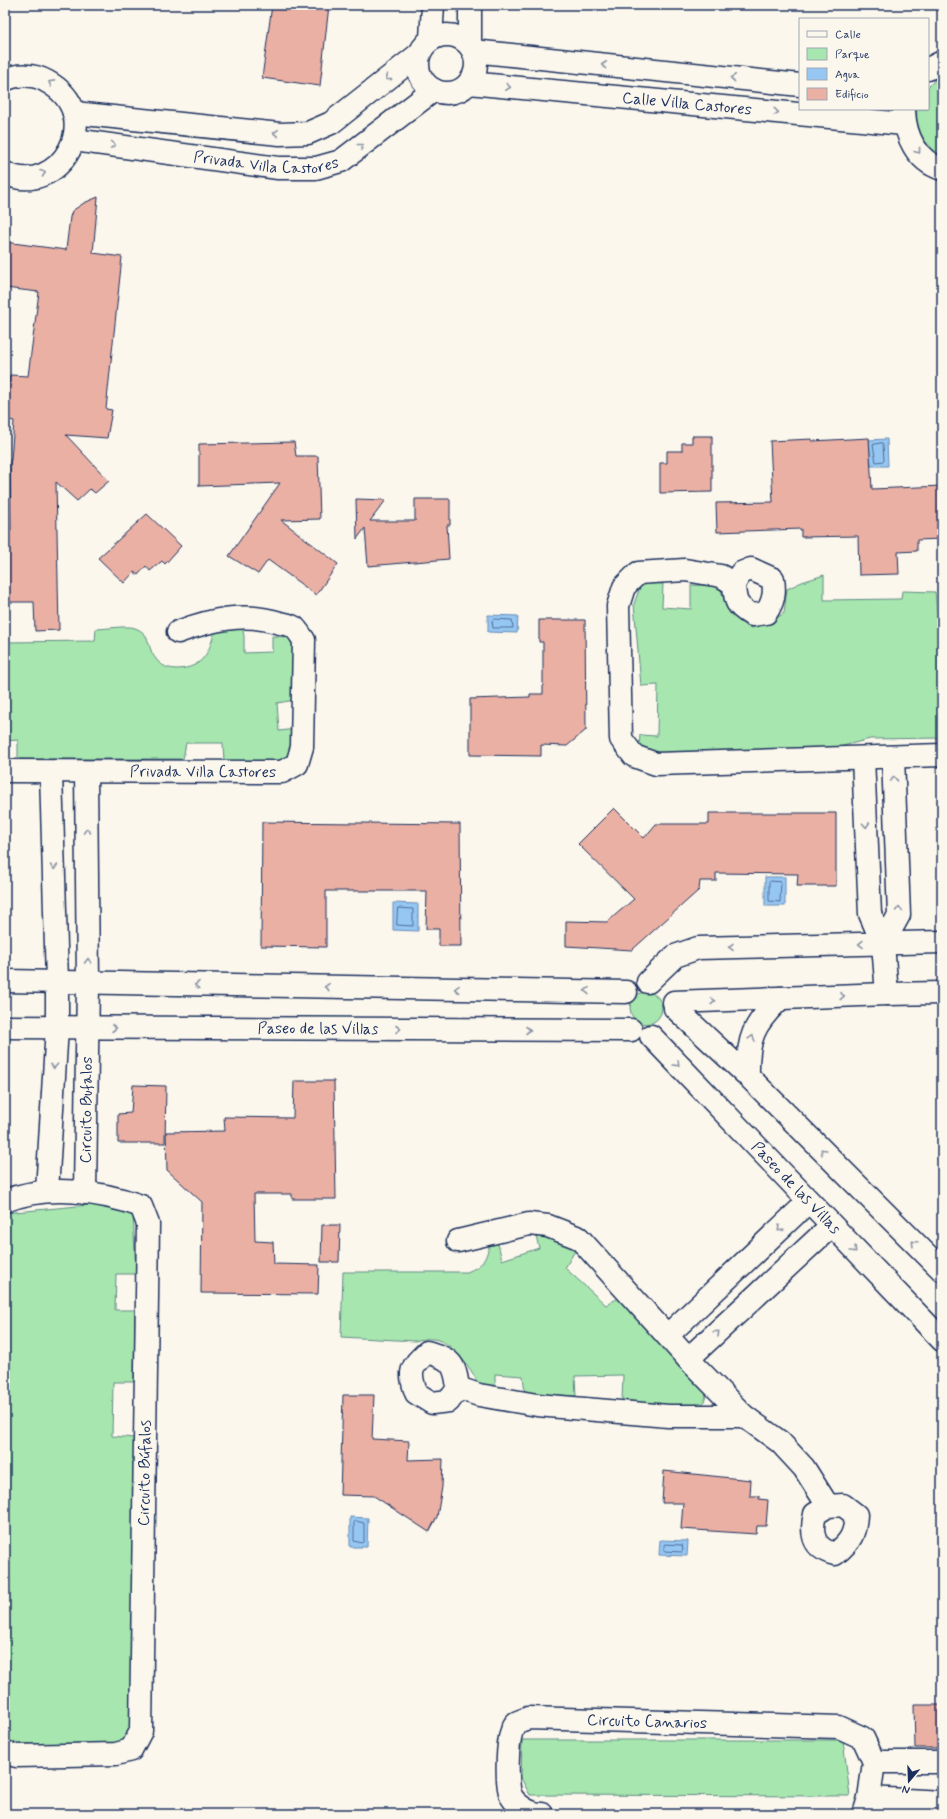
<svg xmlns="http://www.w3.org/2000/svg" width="947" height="1819" viewBox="0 0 947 1819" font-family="Mynerve,sans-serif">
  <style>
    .green { fill: #a7e6ae; stroke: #618a86 }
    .water { fill: #96c7f2; stroke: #658ab7 }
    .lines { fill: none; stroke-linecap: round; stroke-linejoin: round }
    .shore { stroke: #4c6c99; stroke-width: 1 }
    .building { fill: #eab0a4; stroke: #1b2f5e }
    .minor-casing { stroke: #1b2f5e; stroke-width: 25 }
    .minor { stroke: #fbf7ec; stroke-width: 22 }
    .oneway { stroke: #8b93a5 }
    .labels { text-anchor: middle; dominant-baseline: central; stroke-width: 3.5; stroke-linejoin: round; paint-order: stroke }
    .street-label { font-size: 16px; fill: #1b2f5e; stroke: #fbf7ec }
  </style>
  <rect width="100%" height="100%" fill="#fbf7ec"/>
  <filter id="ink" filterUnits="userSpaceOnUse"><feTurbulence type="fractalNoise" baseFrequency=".025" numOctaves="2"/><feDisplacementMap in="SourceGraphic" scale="8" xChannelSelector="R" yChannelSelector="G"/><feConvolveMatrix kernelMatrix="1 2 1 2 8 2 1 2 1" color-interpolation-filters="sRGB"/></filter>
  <g filter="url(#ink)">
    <g class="green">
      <path d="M 942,77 L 942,155 C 924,146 915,128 917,109 L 928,109 L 928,87 L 935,80 Z"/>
      <path d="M 824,575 L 824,600 L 901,599 L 902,591 L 935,592 C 937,605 935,610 942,622 L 942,738 L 870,739 L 835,748 L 658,757 L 639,748 L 640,735 L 657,736 L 658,685 L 641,686 L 634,604 L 640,587 L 649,583 L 663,584 L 662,607 L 691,609 L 691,585 L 720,586 C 726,609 730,618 752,628 L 769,623 L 784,613 L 787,589 L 802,582 Z"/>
      <path d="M 242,625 L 244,636 L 244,653 L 272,652 L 272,636 L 288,637 L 294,639 L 295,700 L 277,703 L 279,731 L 296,729 L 286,762 L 224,762 L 223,743 L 186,743 L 183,759 L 18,759 L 18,740 L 5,741 L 5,642 L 95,641 L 96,629 C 105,629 128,625 135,628 C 152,634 146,647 156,659 C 161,666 169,669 177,669 C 205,668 210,650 216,626 Z"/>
      <circle cx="646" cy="1008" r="16"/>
      <path d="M 99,1204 L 133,1214 L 136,1274 L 116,1274 L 115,1310 L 135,1310 L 134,1382 L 113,1382 L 112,1436 L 134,1438 L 130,1732 L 121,1744 L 96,1746 L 8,1743 L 5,1742 L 5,1213 Z"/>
      <path d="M 535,1232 L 576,1249 L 565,1268 L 606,1305 L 622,1296 L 706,1387 C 707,1397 705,1402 698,1410 L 622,1400 L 623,1375 L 575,1376 L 576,1396 L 525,1393 L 523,1376 L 495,1374 L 495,1388 L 479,1388 C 476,1377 471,1370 464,1361 C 449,1344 439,1334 415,1341 L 341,1337 L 343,1272 L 467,1272 C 484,1265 485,1260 490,1244 L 498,1244 L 502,1260 L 539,1248 Z"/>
      <path d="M 522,1740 L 843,1740 L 850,1796 L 530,1795 L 521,1778 Z"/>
    </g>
    <g class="water">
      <path d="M 887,439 L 888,466 L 871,466 L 869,440 Z"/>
      <path d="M 488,615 L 518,616 L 517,633 L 488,632 Z"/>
      <rect x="765" y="877" width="20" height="29"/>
      <path d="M 393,903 L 418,904 L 418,931 L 393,930 Z"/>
      <path d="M 350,1517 L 368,1518 L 367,1547 L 350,1547 Z"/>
      <path d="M 660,1540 L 688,1541 L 687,1556 L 659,1555 Z"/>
    </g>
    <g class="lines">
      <g class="shore">
        <path d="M 882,443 L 883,445 L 884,461 L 876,462 L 873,445 Z"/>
        <path d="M 494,619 L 512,620 L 513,628 L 493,628 L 492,621 Z"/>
        <path d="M 771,881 L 781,882 L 780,902 L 769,901 L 769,883 Z"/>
        <path d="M 398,908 L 413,909 L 413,926 L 397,925 Z"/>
        <path d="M 356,1521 L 364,1523 L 364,1541 L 362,1543 L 354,1541 L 354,1523 Z"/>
        <path d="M 665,1544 L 682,1545 L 683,1550 L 682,1552 L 665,1551 L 664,1546 Z"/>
      </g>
    </g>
    <g class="building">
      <path d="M 272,5 L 329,5 L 320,86 L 262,78 Z"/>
      <path d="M 98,197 L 93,253 L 122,257 L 106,409 L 112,410 L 107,438 L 66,435 L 109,481 L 95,493 L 90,489 L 77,501 L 56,482 L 59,630 L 35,631 L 34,602 L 5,602 L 5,530 L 11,530 L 10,460 L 11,460 L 14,421 L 5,419 L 5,406 L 10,375 L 28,376 L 39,292 L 5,288 L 5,242 L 66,250 L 70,217 L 72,211 L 84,203 Z"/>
      <path d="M 692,436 L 712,436 L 712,492 L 660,493 L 660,463 L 667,463 L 667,451 L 682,451 L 682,443 L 692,443 Z"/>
      <path d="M 869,438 L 872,489 L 942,486 L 942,539 L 917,540 L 917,551 L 898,552 L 899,574 L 859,575 L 858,536 L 801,537 L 801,529 L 717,532 L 716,503 L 773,502 L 770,441 L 812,439 L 812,441 Z"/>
      <path d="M 294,442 L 296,456 L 318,456 L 320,519 L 281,520 L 338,564 L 316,595 L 268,560 L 258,574 L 229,556 L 280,483 L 199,486 L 199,444 Z"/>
      <path d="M 356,499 L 386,500 L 370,521 L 415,521 L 415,499 L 450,499 L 450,525 L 447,525 L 449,559 L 368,566 L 365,528 L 357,539 Z"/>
      <path d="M 147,514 L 181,546 L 165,564 L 162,561 L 150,571 L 146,566 L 138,575 L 134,572 L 124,583 L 98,558 Z"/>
      <path d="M 539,620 L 585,620 L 586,730 L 567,746 L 541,745 L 541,756 L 470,755 L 470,699 L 530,697 L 530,694 L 543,694 L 543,642 L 539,642 Z"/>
      <path d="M 614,808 L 644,838 L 656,824 L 709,824 L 709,813 L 836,813 L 836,886 L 797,886 L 798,874 L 716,873 L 716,881 L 700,881 L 699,890 L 632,950 L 566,946 L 566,921 L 607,922 L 634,899 L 578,844 Z"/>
      <path d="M 262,822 L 460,824 L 461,946 L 439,946 L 439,929 L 426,929 L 427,891 L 326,891 L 326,947 L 261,946 Z"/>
      <path d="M 294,1081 L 334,1081 L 336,1199 L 292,1199 L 292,1194 L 254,1194 L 255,1241 L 273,1242 L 274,1264 L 319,1265 L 318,1294 L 201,1293 L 202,1202 L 167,1170 L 166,1132 L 225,1131 L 224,1117 L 293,1118 Z"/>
      <path d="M 133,1085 L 166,1086 L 165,1143 L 118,1143 L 118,1114 L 131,1113 Z"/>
      <path d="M 322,1225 L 340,1225 L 339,1262 L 321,1262 Z"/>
      <path d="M 343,1395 L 374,1395 L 372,1439 L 409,1441 L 408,1460 L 443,1459 L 442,1487 L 437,1517 L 429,1532 L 374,1496 L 340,1495 Z"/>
      <path d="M 664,1471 L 751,1480 L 750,1496 L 759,1496 L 759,1499 L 768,1500 L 766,1526 L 757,1526 L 756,1534 L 681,1529 L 683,1503 L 662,1503 Z"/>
      <path d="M 914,1705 L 942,1705 L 942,1748 L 915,1748 Z"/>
    </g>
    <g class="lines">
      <defs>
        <g id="minor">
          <circle cx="447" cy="64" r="29"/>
          <path d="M 431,39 L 433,5"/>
          <path d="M 470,46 L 470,5"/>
          <path d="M 473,51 L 800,85"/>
          <path d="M 928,69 L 942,62"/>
          <path d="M 5,80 C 17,74 34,74 46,81 C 110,115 58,200 5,173"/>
          <path id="s1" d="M 469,83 L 904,124"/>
          <path d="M 904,111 C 905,135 916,161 942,169"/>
          <path d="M 74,113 L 280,134 L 308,133 L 331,123 L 419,54"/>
          <path id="s2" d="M 74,140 L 278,168 L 316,168 L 341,161 L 434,90"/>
          <path d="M 734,584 L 741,573 L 751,569 L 773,579 C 775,592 774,601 766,613 L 752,615 C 736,606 735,602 734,584 L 721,576 L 685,570 L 638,573 L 624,587 L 618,606 L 621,739 L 634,756 L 656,764 L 942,755"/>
          <path d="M 863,758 L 870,914 L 883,944 L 887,994"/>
          <path id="s3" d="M 5,771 L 282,772 L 297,764 L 302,747 L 304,640 C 301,636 298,631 295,628 C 292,625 285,624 280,623 C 245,612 212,619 178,632"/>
          <path d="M 883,944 L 899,915 L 893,757"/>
          <path d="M 5,981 L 626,992"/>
          <path d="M 648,982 L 675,956 L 698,948 L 942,942"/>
          <path d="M 674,1002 L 887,994 L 942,993"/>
          <path d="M 675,1008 L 748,1076 L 942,1270"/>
          <path id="s4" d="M 5,1027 L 631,1030"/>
          <path id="s5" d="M 651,1036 L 942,1340"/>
          <path d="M 748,1076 C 747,1039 753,1024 781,998"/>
          <path d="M 47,1191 L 57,1027 L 57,982 L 51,772"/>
          <path id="s6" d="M 85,1193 L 88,983 L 86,772"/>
          <path d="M 5,1201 C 47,1184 100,1191 141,1206 L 148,1224 L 141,1731 L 131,1750 L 116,1754 L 16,1756 L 5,1752"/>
          <path d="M 458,1241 L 529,1224 L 548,1226 L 579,1238 L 688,1359 L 744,1416 L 780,1442 L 804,1468 L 828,1506 L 815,1514 C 810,1535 814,1549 835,1554 C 851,1542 855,1533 856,1515 L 843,1505 L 828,1506"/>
          <path d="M 668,1335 L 808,1202"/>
          <path d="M 688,1359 L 831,1226"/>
          <path d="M 458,1388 L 449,1401 L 432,1403 L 416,1393 C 409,1371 410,1368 427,1352 C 451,1359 455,1363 458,1388 L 479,1395 L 537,1405 L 668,1416 L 744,1416"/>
          <path d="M 874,1762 L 942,1762"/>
          <path d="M 869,1798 L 942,1802"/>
          <path id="s7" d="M 542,1814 C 530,1814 517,1806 511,1796 C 506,1784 506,1732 516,1723 C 519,1721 524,1720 528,1718 L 839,1727 L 863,1738 L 874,1762 L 869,1798 L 864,1814"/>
        </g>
      </defs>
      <use href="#minor" class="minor-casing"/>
      <use href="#minor" class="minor"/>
    </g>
    <defs><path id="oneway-chevron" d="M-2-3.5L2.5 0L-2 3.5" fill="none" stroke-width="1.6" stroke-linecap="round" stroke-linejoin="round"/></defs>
    <g class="oneway">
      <use href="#oneway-chevron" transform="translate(604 65) rotate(-174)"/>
      <use href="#oneway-chevron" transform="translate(388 78) rotate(142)"/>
      <use href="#oneway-chevron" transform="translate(733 78) rotate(-174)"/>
      <use href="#oneway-chevron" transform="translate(51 83) rotate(-151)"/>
      <use href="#oneway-chevron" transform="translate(508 87) rotate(5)"/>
      <use href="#oneway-chevron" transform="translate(776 112) rotate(5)"/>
      <use href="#oneway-chevron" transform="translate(276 133) rotate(-176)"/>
      <use href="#oneway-chevron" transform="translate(113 145) rotate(8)"/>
      <use href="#oneway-chevron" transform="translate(361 146) rotate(-38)"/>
      <use href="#oneway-chevron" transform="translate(918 151) rotate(52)"/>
      <use href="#oneway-chevron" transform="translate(43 173) rotate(-21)"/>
      <use href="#oneway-chevron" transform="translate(894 779) rotate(-92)"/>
      <use href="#oneway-chevron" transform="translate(866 825) rotate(87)"/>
      <use href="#oneway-chevron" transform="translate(87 831) rotate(-91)"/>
      <use href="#oneway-chevron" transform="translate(54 867) rotate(88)"/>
      <use href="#oneway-chevron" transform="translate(899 909) rotate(-90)"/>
      <use href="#oneway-chevron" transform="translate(861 944) rotate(179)"/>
      <use href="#oneway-chevron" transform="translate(731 947) rotate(179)"/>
      <use href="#oneway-chevron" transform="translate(88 961) rotate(-91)"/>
      <use href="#oneway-chevron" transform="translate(197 985) rotate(-179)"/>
      <use href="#oneway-chevron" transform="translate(327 987) rotate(-179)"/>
      <use href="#oneway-chevron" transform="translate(457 989) rotate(-179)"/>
      <use href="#oneway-chevron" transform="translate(587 991) rotate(-179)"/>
      <use href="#oneway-chevron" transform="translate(842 996) rotate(-3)"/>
      <use href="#oneway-chevron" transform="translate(713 1001) rotate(-2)"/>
      <use href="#oneway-chevron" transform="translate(114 1028)"/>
      <use href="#oneway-chevron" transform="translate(398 1029)"/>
      <use href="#oneway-chevron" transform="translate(528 1030)"/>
      <use href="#oneway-chevron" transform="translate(752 1038) rotate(-73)"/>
      <use href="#oneway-chevron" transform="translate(677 1064) rotate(46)"/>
      <use href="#oneway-chevron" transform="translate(54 1066) rotate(93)"/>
      <use href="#oneway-chevron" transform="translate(823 1151) rotate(-135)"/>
      <use href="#oneway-chevron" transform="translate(780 1229) rotate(136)"/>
      <use href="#oneway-chevron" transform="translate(914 1243) rotate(-135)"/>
      <use href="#oneway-chevron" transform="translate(854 1250) rotate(46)"/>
      <use href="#oneway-chevron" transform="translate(717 1333) rotate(-43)"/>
    </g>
  </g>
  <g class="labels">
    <g class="street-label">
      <text stroke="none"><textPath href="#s1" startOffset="219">Calle Villa Castores</textPath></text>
      <text stroke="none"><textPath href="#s2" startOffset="194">Privada Villa Castores</textPath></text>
      <text stroke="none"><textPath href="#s3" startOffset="198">Privada Villa Castores</textPath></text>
      <text stroke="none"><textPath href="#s4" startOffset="313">Paseo de las Villas</textPath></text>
      <text stroke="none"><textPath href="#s6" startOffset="83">Circuito Bufalos</textPath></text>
      <text stroke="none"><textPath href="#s5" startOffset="210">Paseo de las Villas</textPath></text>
      <text transform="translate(145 1473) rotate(-89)">Circuito Búfalos</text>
      <text stroke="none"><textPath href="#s7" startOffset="244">Circuito Canarios</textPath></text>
    </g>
  </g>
  <rect width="947" height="1819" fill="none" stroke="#fbf7ec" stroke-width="20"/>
  <rect x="10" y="10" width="927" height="1799" fill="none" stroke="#1b2f5e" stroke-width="1.5" filter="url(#ink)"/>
  <rect x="799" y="18" width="130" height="92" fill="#fbf7ec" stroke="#a1a7b3"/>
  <rect x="807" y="31" width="20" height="6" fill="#fbf7ec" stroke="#a1a7b3"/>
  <text x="835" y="38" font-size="12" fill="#1b2f5e">Calle</text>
  <rect x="807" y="48" width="20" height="12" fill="#a7e6ae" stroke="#a1a7b3"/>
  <text x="835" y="58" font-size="12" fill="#1b2f5e">Parque</text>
  <rect x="807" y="68" width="20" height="12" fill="#96c7f2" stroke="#a1a7b3"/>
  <text x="835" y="78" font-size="12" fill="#1b2f5e">Agua</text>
  <rect x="807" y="88" width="20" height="12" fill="#eab0a4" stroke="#a1a7b3"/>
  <text x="835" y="98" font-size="12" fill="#1b2f5e">Edificio</text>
  <g transform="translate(909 1781) rotate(199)" stroke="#fbf7ec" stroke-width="3" paint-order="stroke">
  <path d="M0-3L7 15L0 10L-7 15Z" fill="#1b2f5e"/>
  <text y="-6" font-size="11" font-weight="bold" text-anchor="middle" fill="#1b2f5e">N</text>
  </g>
</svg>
